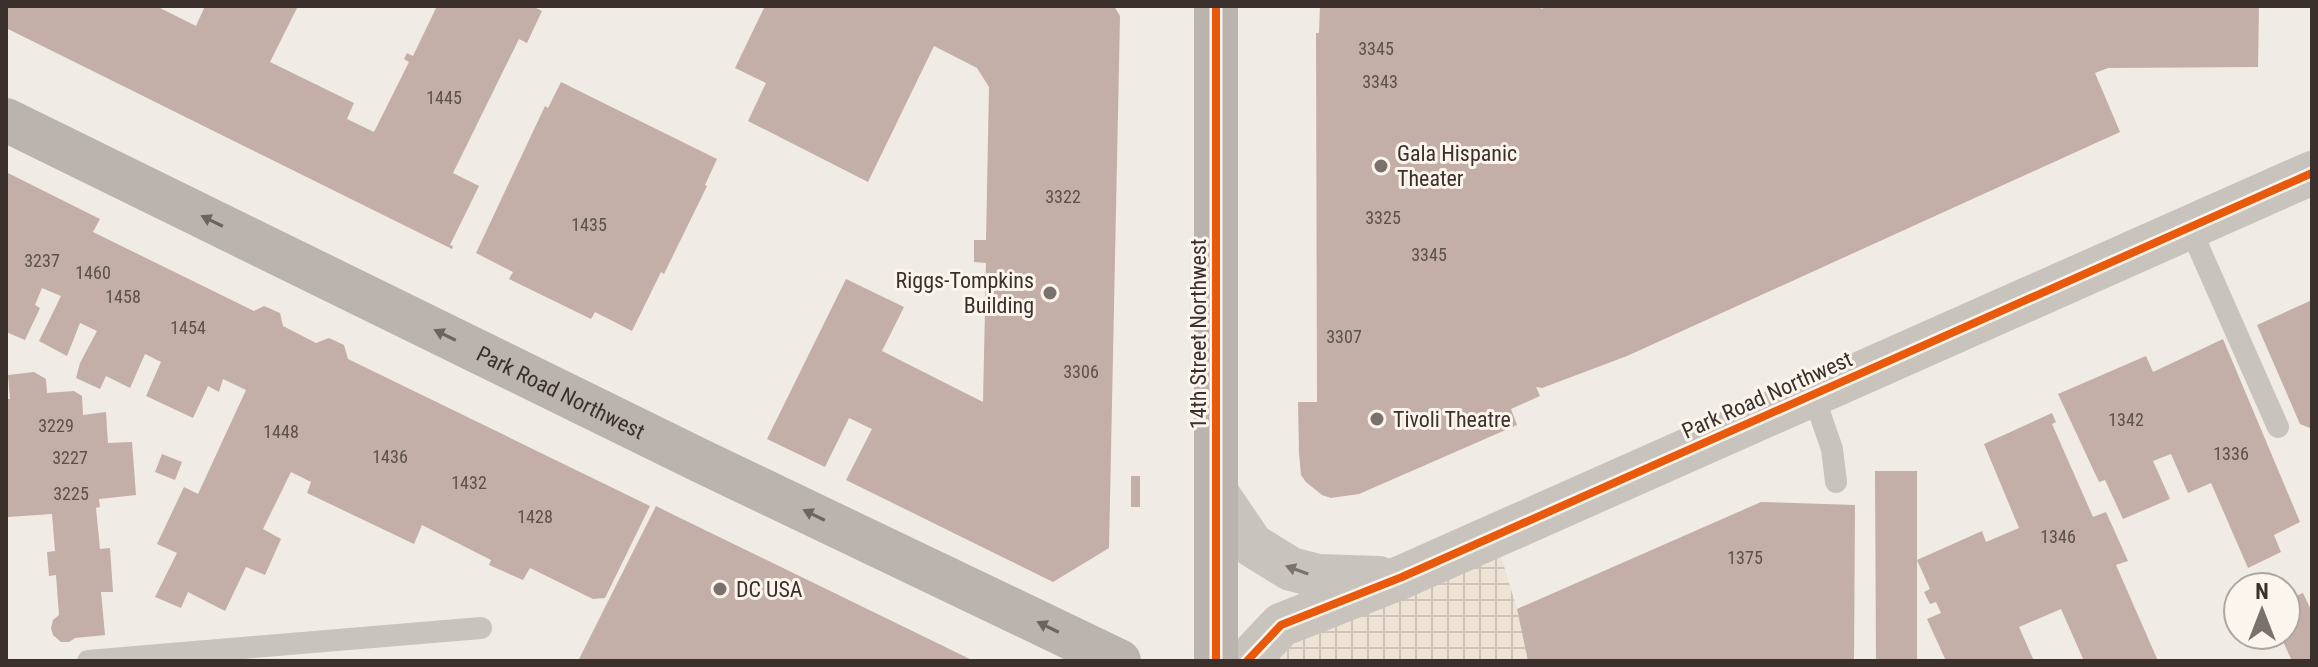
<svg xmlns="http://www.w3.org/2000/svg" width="2318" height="667" viewBox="0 0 2318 667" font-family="'Roboto Condensed',sans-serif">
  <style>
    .plaza { fill: url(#plaza-grid) }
    .building { fill: #c3afa7 }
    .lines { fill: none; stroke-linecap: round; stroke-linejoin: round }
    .service { stroke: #c9c3be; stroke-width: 22 }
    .tertiary { stroke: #c9c3be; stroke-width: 44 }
    .secondary { stroke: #bab3ae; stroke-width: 44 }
    .cycleway-casing { stroke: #fbf5ee; stroke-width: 13 }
    .cycleway { stroke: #e8590c; stroke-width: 8 }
    .oneway { fill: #6e645f }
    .oneway2 { fill: #7b726d }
    .poi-dot { fill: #7a716c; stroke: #fbf5ee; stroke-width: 3 }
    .labels { text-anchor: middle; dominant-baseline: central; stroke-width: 6; stroke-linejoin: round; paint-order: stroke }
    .number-label { font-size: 18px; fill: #5d504a }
    .poi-label { font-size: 22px; fill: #3b302b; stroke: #fbf5ee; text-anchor: start }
    .street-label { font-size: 22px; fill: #3b302b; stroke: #fbf5ee }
  </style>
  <defs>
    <pattern id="plaza-grid" width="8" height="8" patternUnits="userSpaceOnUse" patternTransform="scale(2)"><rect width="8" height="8" fill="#eee3d5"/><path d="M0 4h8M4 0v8" fill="none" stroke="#cdc3b7"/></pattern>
  </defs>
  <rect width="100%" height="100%" fill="#f0ebe5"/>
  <path class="plaza" d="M 1500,553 L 1517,609 L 1528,661 L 1266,661 L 1283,648 Z"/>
  <g class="building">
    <path d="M 6,6 L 156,6 L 196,26 L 205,6 L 298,6 L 270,62 L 354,103 L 347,119 L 374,132 L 409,62 L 404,59 L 407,53 L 413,56 L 437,6 L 532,6 L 542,11 L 527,43 L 519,39 L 453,173 L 479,186 L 450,245 L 453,246 L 452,249 L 6,28 Z"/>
    <path d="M 765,6 L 1114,6 L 1120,16 L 1109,548 L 1053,582 L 846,480 L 872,429 L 849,418 L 825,467 L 767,439 L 846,279 L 904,307 L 882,351 L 983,402 L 986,263 L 974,262 L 974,240 L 986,240 L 989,87 L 977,68 L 934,46 L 868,182 L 748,121 L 766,83 L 735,68 Z"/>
    <path d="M 1320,6 L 1540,6 L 1541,9 L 1549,6 L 2259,6 L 2258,67 L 2108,68 L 2095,73 L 2120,132 L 1627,356 L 1542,388 L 1536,387 L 1540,396 L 1511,409 L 1517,425 L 1359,494 L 1331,498 L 1322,495 L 1306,482 L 1301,475 L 1299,453 L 1298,402 L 1317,402 L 1316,33 L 1319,33 Z"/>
    <path d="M 561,82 L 717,159 L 705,185 L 707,186 L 664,274 L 661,272 L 632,331 L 595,312 L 591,319 L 509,279 L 513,272 L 476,253 L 545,106 L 548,108 Z"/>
    <path d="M 6,172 L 100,219 L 93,232 L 254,311 L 264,306 L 280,313 L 283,326 L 316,343 L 329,338 L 344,345 L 348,359 L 650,506 L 605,598 L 593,599 L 530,568 L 523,580 L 489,565 L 491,560 L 422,525 L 414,544 L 307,493 L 311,482 L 291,472 L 263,529 L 281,539 L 265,575 L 246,567 L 225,611 L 188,592 L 181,608 L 155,597 L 177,553 L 157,544 L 184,487 L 198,494 L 246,390 L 223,379 L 219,392 L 208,386 L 193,418 L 146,396 L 161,362 L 145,354 L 130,388 L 106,376 L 100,389 L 76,378 L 80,363 L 97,331 L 80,323 L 67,356 L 39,341 L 61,296 L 42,288 L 35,305 L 40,308 L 25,340 L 6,332 Z"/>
    <path d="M 2312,300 L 2312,427 L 2310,428 L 2300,424 L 2257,325 Z"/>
    <path d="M 2223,339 L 2300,522 L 2274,535 L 2281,552 L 2248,568 L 2211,483 L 2188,493 L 2171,454 L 2153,461 L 2170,499 L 2123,519 L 2105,480 L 2099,482 L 2058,394 L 2146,356 L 2153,372 Z"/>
    <path d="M 34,372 L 46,379 L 47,393 L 74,391 L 82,396 L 83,415 L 106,412 L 108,443 L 132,442 L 136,495 L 99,499 L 100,507 L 96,508 L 100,549 L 110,548 L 113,592 L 101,592 L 105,635 L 75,638 L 69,642 L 61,642 L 53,635 L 51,628 L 53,620 L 59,615 L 56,575 L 49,576 L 47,552 L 55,551 L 52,514 L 8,517 L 6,490 L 6,399 L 10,399 L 8,375 Z"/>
    <path d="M 2052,413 L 2056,422 L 2052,424 L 2093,517 L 2106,512 L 2128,561 L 2116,565 L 2158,661 L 2084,661 L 2061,609 L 2019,627 L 2034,661 L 1946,661 L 1927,619 L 1941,613 L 1936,602 L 1930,604 L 1924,592 L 1930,589 L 1917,560 L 1982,531 L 1986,542 L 2019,528 L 1984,444 Z"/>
    <path d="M 162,454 L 182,462 L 175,480 L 155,472 Z"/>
    <path d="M 1875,471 L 1917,471 L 1917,661 L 1876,661 Z"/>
    <rect x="1131" y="476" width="9" height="31"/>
    <path d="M 1761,502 L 1855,505 L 1854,661 L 1528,661 L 1517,609 Z"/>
    <path d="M 656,506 L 676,516 L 974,661 L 578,661 Z"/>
    <path d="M 2303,593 L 2312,612 L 2312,661 L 2292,661 L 2280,635 L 2286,635 L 2286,600 Z"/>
  </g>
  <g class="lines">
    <g class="service">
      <path d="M 2190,228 L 2278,427"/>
      <path d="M 1813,394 L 1832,449 L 1836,482"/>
      <path d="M 88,661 L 481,628"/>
    </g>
    <g class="tertiary">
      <path d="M 1216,492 L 1252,545 L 1291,569 L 1318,576 L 1379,578"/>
      <path d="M 1247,661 L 1281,625 L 1402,577 L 2312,173"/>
    </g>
    <g class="secondary">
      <path d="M 1216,6 L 1216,661"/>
      <path id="s1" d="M 6,120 L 703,462 L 1119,661"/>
    </g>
    <defs>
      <g id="cycleway">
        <path d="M 1216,6 L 1216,661"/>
        <path d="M 1247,661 L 1281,625 L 1402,577 L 2312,173"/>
      </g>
    </defs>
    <use href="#cycleway" class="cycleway-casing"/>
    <use href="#cycleway" class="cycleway"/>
  </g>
  <defs><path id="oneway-solid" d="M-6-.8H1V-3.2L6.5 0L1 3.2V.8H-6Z" transform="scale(2)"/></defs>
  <g class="oneway">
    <use href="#oneway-solid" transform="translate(212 221) rotate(-154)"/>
    <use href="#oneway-solid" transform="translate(445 335) rotate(-154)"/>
    <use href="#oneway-solid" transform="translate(814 515) rotate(-154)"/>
    <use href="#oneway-solid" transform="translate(1048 627) rotate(-154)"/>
  </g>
  <use class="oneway2" href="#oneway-solid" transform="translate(1297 570) rotate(-160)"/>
  <g class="poi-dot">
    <circle cx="1381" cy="166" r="8"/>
    <circle cx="1050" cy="293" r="8"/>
    <circle cx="1377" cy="419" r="8"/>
    <circle cx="720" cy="589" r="8"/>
  </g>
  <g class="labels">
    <g class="number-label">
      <text x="1376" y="48">3345</text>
      <text x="1380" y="81">3343</text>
      <text x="444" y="97">1445</text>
      <text x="1063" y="196">3322</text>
      <text x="1383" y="217">3325</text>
      <text x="589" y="224">1435</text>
      <text x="1429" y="254">3345</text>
      <text x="42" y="260">3237</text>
      <text x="93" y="272">1460</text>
      <text x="123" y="296">1458</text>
      <text x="188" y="327">1454</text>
      <text x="1344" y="336">3307</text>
      <text x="1081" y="371">3306</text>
      <text x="2126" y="419">1342</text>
      <text x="56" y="425">3229</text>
      <text x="281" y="431">1448</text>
      <text x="2231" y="453">1336</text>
      <text x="390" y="456">1436</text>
      <text x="70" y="457">3227</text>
      <text x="469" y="482">1432</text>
      <text x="71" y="493">3225</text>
      <text x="535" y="516">1428</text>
      <text x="2058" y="536">1346</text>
      <text x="1745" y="557">1375</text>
    </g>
    <g class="poi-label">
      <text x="1397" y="153">Gala Hispanic<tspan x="1397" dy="25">Theater</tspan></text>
      <text x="1034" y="280" text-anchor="end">Riggs-Tompkins<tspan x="1034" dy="25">Building</tspan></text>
      <text x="1393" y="419">Tivoli Theatre</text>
      <text x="736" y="589">DC USA</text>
    </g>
    <g class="street-label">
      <text transform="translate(1198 334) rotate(-90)">14th Street Northwest</text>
      <text stroke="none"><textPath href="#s1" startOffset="618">Park Road Northwest</textPath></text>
      <text transform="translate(1767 395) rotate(-24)">Park Road Northwest</text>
    </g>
  </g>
  <rect width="2318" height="667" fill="none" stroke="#3b302b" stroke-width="16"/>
  <g transform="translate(2262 611)"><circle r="38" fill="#fbf5ee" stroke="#aea6a0" stroke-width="2"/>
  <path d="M0-6L14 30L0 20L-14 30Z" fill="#7a716c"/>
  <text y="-12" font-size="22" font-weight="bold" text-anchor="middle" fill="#3b302b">N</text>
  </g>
</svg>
